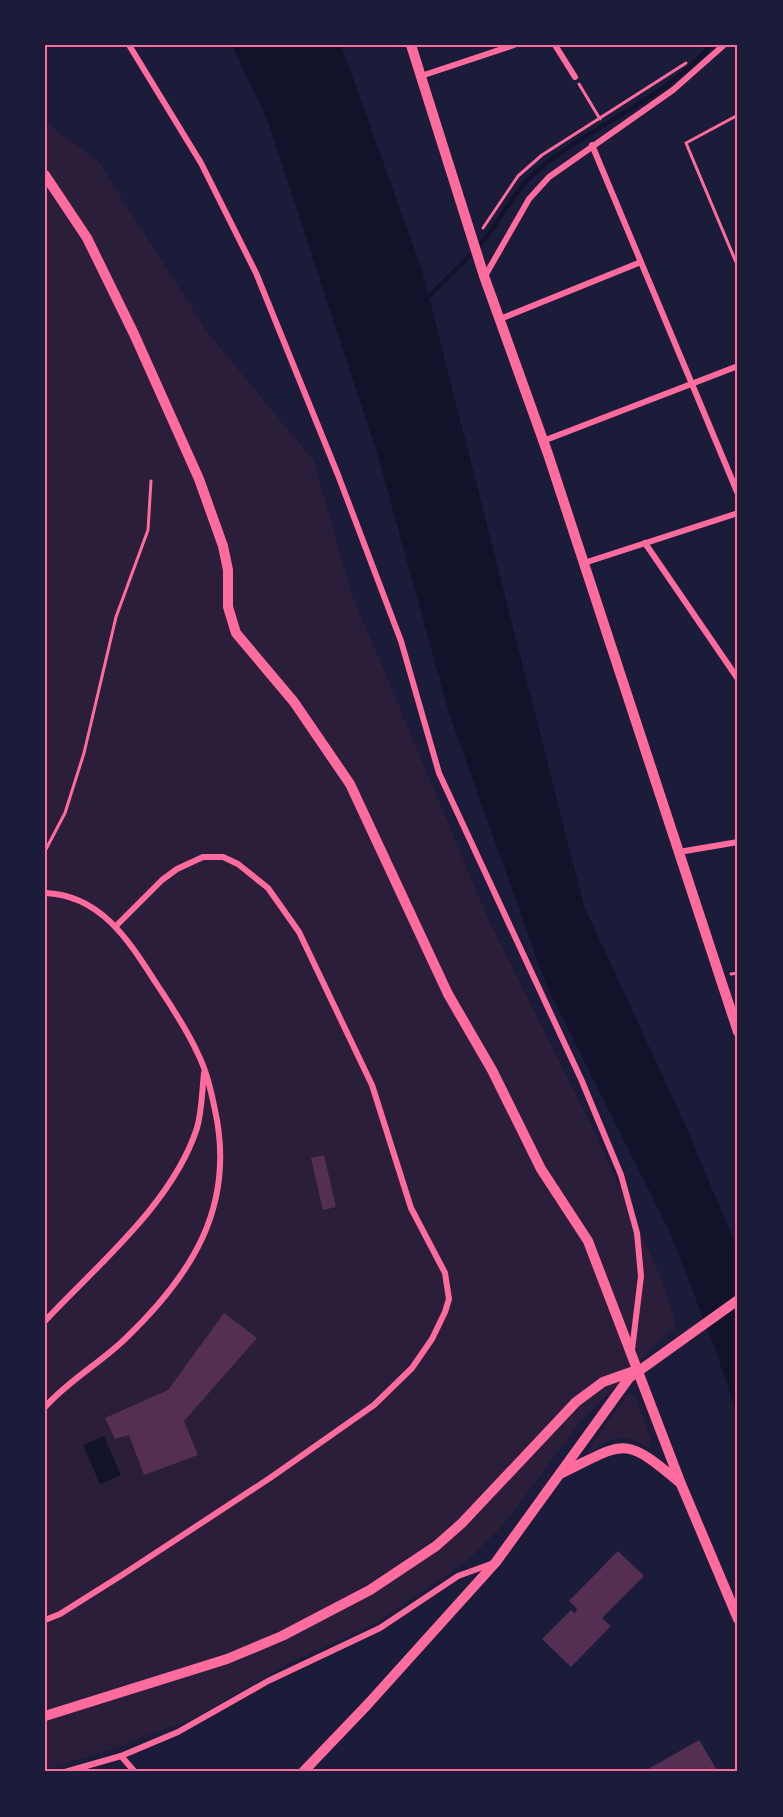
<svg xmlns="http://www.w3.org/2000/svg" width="783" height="1817" viewBox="0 0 783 1817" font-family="'Open Sans',sans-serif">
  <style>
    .green { fill: #2a1e3b }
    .water { fill: #12122b }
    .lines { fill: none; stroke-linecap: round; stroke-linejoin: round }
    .stream { stroke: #12122b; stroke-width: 4.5 }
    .building { fill: #542f53 }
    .path { stroke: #ff6b9d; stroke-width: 3 }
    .minor { stroke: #ff6b9d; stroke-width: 6 }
    .tertiary { stroke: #ff6b9d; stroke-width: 10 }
    .neatline { fill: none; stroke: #ff6b9d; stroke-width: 2 }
  </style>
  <rect width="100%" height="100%" fill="#1b1b3a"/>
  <g class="green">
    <path d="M 45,122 L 98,161 L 208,333 L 314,461 L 351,592 L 487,916 L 593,1129 L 661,1278 L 676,1325 L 580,1422 L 504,1524 L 467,1561 L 376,1623 L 284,1666 L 195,1718 L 103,1752 L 45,1770 Z"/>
    <path d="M 627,1395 L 634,1395 L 652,1442 L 650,1447 C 642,1447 640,1442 633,1440 C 615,1432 600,1447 585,1455 Z"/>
  </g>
  <g class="water">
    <path d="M 232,45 L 341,45 L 422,270 L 584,906 L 688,1131 L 738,1251 L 738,1418 L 715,1348 L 668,1228 L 547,987 L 449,713 L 377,453 L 268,122 Z"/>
    <path d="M 104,1436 L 121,1475 L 100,1484 L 83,1445 Z"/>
  </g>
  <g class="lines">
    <path class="stream" d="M 426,299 C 446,279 469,259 487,236 C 508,209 515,188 544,165 C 597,123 666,98 711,45"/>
  </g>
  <g class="building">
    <path d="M 324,1155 L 336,1207 L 323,1210 L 311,1158 Z"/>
    <path d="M 224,1313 L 257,1338 L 184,1421 L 198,1455 L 144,1475 L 129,1435 L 115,1439 L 105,1418 L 168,1390 Z"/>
    <path d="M 618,1551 L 644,1576 L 602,1618 L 611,1626 L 571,1667 L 542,1639 L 571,1610 L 575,1613 L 577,1609 L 569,1601 Z"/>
    <path d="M 699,1740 L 718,1772 L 643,1772 Z"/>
  </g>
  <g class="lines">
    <g class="path">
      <path d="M 579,84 L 600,119"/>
      <path d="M 738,115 L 686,143 L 738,267"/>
      <path d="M 483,228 L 518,176 L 542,155 L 686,63"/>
      <path d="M 45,851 L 65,813 L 84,753 L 116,617 L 148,530 L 151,481"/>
      <path d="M 731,974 L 738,973"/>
    </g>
    <g class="minor">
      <path d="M 129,45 L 201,163 L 256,273 L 338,475 L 401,641 L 439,773 L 581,1079 L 621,1175 L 637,1233 L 641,1276 L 632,1350"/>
      <path d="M 555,45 L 575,77"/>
      <path d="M 421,76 L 514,45"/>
      <path d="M 592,145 L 738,494"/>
      <path d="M 485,276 L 529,199 L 549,177 L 673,90 L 724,45"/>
      <path d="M 500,319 L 641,262"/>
      <path d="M 543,441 L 738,366"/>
      <path d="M 645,543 L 738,679"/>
      <path d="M 584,563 L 738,513"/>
      <path d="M 679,852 L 738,842"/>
      <path d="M 45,893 C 101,895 129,941 156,983 C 171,1006 187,1029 198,1054 C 207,1072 211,1091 215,1110 C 236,1206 192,1275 125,1339 C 99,1364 69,1380 45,1407"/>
      <path d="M 45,1321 C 97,1265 173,1203 197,1128 C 202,1111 202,1091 204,1073"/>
      <path d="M 45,1620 L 60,1614 L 122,1575 L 270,1478 L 374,1405 L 412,1368 L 432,1339 L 445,1312 L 449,1299 L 445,1273 L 411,1208 L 372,1085 L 299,932 L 268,888 L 238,864 L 223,857 L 203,857 L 177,869 L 162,880 L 116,926"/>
      <path d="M 121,1756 L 135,1772"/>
      <path d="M 65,1772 L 121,1756 L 178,1732 L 268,1681 L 380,1628 L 458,1576 L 491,1564"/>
    </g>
    <g class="tertiary">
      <path d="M 411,45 L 484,276 L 548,454 L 738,1032"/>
      <path d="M 45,175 L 87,238 L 134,334 L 199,479 L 223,546 L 228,570 L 228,607 L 236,633 L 294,702 L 350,784 L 448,994 L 492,1070 L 541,1169 L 588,1241 L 681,1484 L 738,1619"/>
      <path d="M 562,1473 C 624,1443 623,1434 679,1482"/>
      <path d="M 45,1716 L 227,1659 L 282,1636 L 370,1590 L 436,1546 L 462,1523 L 576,1402 L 603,1382 L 637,1370"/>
      <path d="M 303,1772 L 368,1704 L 496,1562 L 629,1378 L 738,1300"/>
    </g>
  </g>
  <rect width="783" height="1817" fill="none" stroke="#1b1b3a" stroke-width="93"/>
  <rect x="46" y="46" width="690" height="1724" class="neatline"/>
</svg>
